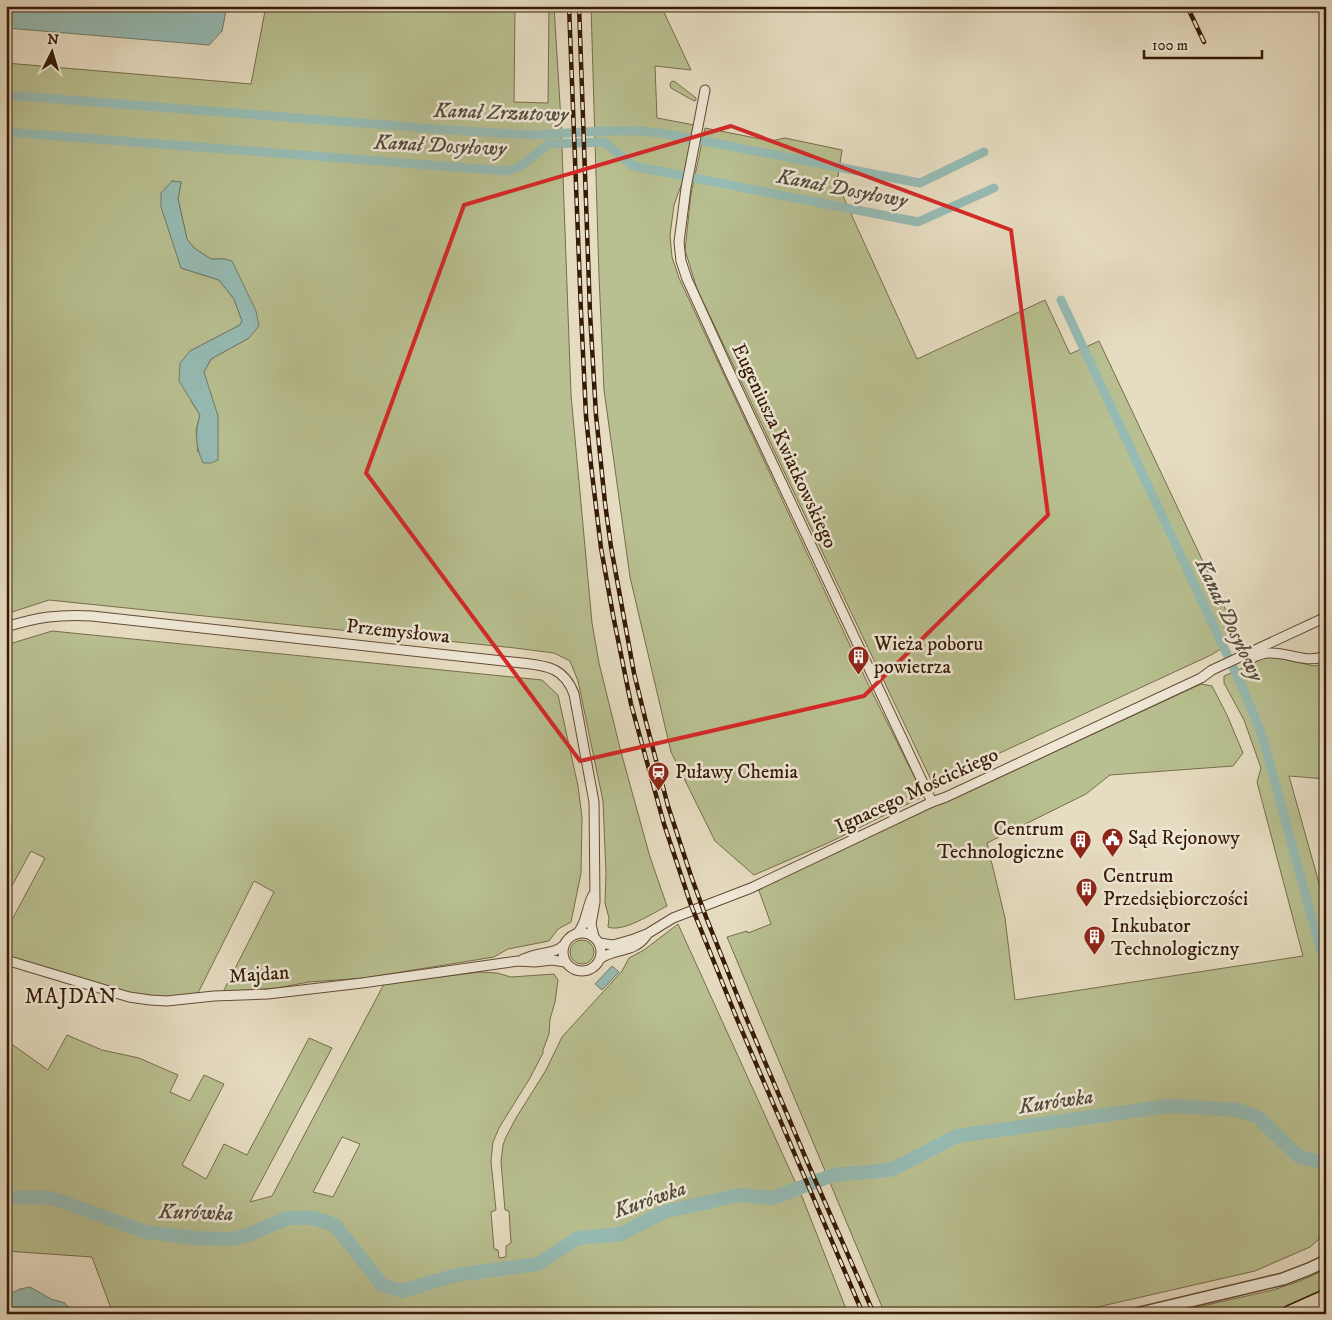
<svg xmlns="http://www.w3.org/2000/svg" width="1332" height="1320" viewBox="0 0 1332 1320" font-family="'IM FELL DW Pica',serif">
  <style>
    .green { fill: #b8bf90; stroke: #786c4a; fill-rule: evenodd }
    .water { fill: #96bbb4; stroke: #707b6e }
    .lines { fill: none; stroke-linecap: round; stroke-linejoin: round }
    .canal { stroke: #96bbb4; stroke-width: 9 }
    .river { stroke: #96bbb4; stroke-width: 14 }
    .minor-casing { stroke: #634a34; stroke-width: 11 }
    .tertiary-casing { stroke: #634a34; stroke-width: 14 }
    .motorway-casing { stroke: #371a05; stroke-width: 19 }
    .minor { stroke: #efe8d7; stroke-width: 9 }
    .tertiary { stroke: #efe8d7; stroke-width: 11 }
    .motorway { stroke: #e6dcc1; stroke-width: 16 }
    .rail-casing { stroke: #371a05; stroke-width: 4.5 }
    .rail { stroke: #efe8d7; stroke-width: 2.5; stroke-dasharray: 8; stroke-linecap: butt }
    .marked { fill: none; stroke: #d62828; stroke-width: 4; stroke-linejoin: round }
    .labels { text-anchor: middle; dominant-baseline: central; stroke-width: 5; stroke-linejoin: round; paint-order: stroke }
    .street-label { font-size: 20px; fill: #371a05; stroke: #efe8d7 }
    .poi-label { font-size: 20px; fill: #371a05; stroke: #efe8d7; text-anchor: start }
    .water-label { font-size: 21px; font-style: italic; fill: #544a3a; stroke: #efe8d7 }
    .neighbourhood-label { font-size: 21px; letter-spacing: 1px; fill: #371a05; stroke: #efe8d7 }
  </style>
  <rect width="100%" height="100%" fill="#e6dcc1"/>
  <filter id="stains"><feTurbulence type="fractalNoise" baseFrequency=".004" numOctaves="4"/><feColorMatrix values="0 0 0 0 .2 0 0 0 0 .09 0 0 0 0 .02 0 0 0 .5 -.17"/></filter>
  <radialGradient id="worn" r=".72"><stop offset=".6" stop-color="#630" stop-opacity="0"/><stop offset="1" stop-color="#630" stop-opacity=".3"/></radialGradient>
  <g class="green">
    <path d="M 266,6 L 515,6 L 514,102 L 548,103 L 549,6 L 554,6 L 561,121 L 571,395 L 592,623 L 599,663 L 621,752 L 650,857 L 667,906 C 653,913 623,933 608,927 L 609,918 L 605,903 L 606,873 L 603,801 L 578,681 L 570,661 L 554,653 L 515,648 L 49,600 L 6,614 L 6,63 L 251,84 ZM 172,181 L 181,182 L 178,199 L 187,239 L 194,248 L 211,259 L 225,259 L 249,338 L 211,359 L 204,372 L 198,452 L 196,430 L 200,415 L 191,401 L 190,351 L 240,325 L 242,321 L 234,299 L 219,280 L 181,268 Z"/>
    <path d="M 591,6 L 661,6 L 691,70 L 655,66 L 657,118 L 694,125 L 682,183 L 674,205 L 670,235 L 672,257 L 679,278 L 868,684 L 924,796 L 828,843 L 754,875 L 715,841 L 671,752 L 630,577 L 604,390 L 599,276 Z"/>
    <path d="M 674,81 L 696,98 L 696,100 L 694,101 L 671,88 L 670,85 L 671,82 Z"/>
    <path d="M 705,128 L 771,141 L 785,138 L 842,150 L 837,183 L 917,359 L 1045,300 L 1070,354 L 1099,341 L 1239,638 L 1211,655 L 933,784 L 697,289 L 685,250 L 691,194 Z"/>
    <path d="M 52,631 L 542,680 L 558,695 L 578,786 L 582,817 L 581,873 L 571,922 L 558,929 L 549,941 L 508,949 L 494,957 L 364,978 L 309,982 L 277,988 L 223,992 L 274,892 L 254,881 L 198,993 L 169,997 L 151,997 L 131,994 L 6,957 L 6,931 L 45,858 L 31,851 L 7,895 L 6,894 L 6,645 Z"/>
    <path d="M 1269,656 L 1314,666 L 1326,664 L 1326,779 L 1289,776 L 1326,908 L 1326,1233 L 1310,1247 L 1255,1271 L 1067,1314 L 885,1314 L 727,937 L 747,931 L 748,933 L 771,924 L 758,888 L 778,881 L 777,877 L 918,812 L 946,802 L 1201,684 L 1212,686 L 1227,715 L 1243,753 L 1233,766 L 1110,775 L 1086,794 L 987,843 L 1005,918 L 1015,1000 L 1303,956 L 1257,782 L 1261,768 L 1244,720 L 1224,683 L 1224,676 L 1249,665 L 1258,659 Z"/>
    <path d="M 678,924 L 803,1199 L 848,1314 L 113,1314 L 92,1257 L 6,1251 L 6,1040 L 48,1070 L 67,1035 L 102,1050 L 139,1058 L 178,1075 L 170,1092 L 190,1101 L 204,1075 L 224,1084 L 182,1165 L 206,1179 L 224,1144 L 247,1155 L 309,1038 L 332,1048 L 250,1202 L 272,1196 L 384,984 L 480,972 L 497,973 L 511,977 L 554,974 L 558,980 L 555,1002 L 550,1019 L 549,1034 L 543,1050 L 543,1053 L 530,1078 L 499,1128 L 493,1142 L 491,1161 L 496,1210 L 491,1212 L 494,1249 L 498,1250 L 499,1258 L 506,1257 L 506,1246 L 511,1243 L 509,1211 L 505,1210 L 501,1162 L 503,1145 L 506,1137 L 516,1118 L 546,1070 L 562,1037 L 622,971 L 629,958 L 644,950 ZM 342,1137 L 360,1144 L 333,1197 L 313,1192 Z"/>
    <circle cx="582" cy="952" r="12"/>
    <path d="M 1326,1269 L 1326,1290 L 1271,1314 L 1167,1314 L 1273,1290 L 1300,1281 Z"/>
  </g>
  <g class="water">
    <path d="M 6,6 L 227,6 L 222,31 L 209,45 L 6,28 Z"/>
    <path d="M 172,181 L 181,182 L 178,199 L 187,239 L 194,248 L 211,259 L 225,259 L 232,261 L 256,311 L 259,326 L 249,338 L 211,359 L 204,372 L 218,416 L 218,460 L 211,463 L 203,463 C 195,445 195,433 200,415 L 179,381 L 180,363 L 190,351 L 240,325 L 242,321 L 234,299 L 219,280 L 181,268 L 161,207 L 161,193 Z"/>
    <path d="M 612,966 L 619,972 L 602,990 L 595,984 Z"/>
    <path d="M 30,1287 L 51,1299 L 65,1303 L 74,1314 L 6,1314 L 6,1296 L 20,1289 Z"/>
  </g>
  <g class="lines">
    <g class="canal">
      <path d="M 6,95 L 449,130 L 532,135 L 604,131 L 641,131 L 667,134 L 920,183 L 984,152"/>
      <path d="M 6,132 L 507,171 L 519,167 L 530,159 L 548,144 L 604,142 L 633,166 L 918,222 L 994,188"/>
      <path d="M 1061,300 L 1240,682 L 1258,725 L 1266,749 L 1326,970"/>
    </g>
    <path class="river" d="M 6,1197 L 52,1198 L 146,1232 L 196,1238 L 232,1239 L 248,1235 L 288,1218 L 313,1218 L 335,1225 L 382,1285 L 402,1291 L 456,1275 L 538,1264 L 578,1238 L 621,1234 L 664,1212 L 739,1195 L 773,1198 L 833,1175 L 891,1170 L 957,1136 L 1169,1106 L 1238,1110 L 1258,1117 L 1298,1156 L 1320,1162 L 1326,1161"/>
    <defs>
      <g id="minor">
        <path d="M 705,90 L 686,188 L 679,242 L 681,261 L 687,279 L 729,371 L 932,802"/>
        <path d="M 6,627 C 37,617 60,614 92,616 L 522,663 C 547,666 564,667 574,694 L 594,802 L 595,902 L 591,924 L 594,937"/>
        <path d="M 1250,659 C 1256,656 1262,653 1269,653 C 1290,652 1303,664 1326,656"/>
        <circle cx="582" cy="952" r="19"/>
        <path d="M 577,934 C 587,923 586,908 593,895"/>
        <path d="M 599,943 L 613,945 L 634,939 L 647,934 L 673,918 L 751,888 L 932,802 L 946,797 L 1201,678 L 1212,670 L 1326,617"/>
        <path d="M 601,958 C 616,948 634,953 646,936"/>
        <path d="M 523,959 C 527,958 531,956 535,955 C 547,952 555,953 564,945"/>
        <path d="M 6,960 L 129,997 L 150,1000 L 167,1001 L 214,996 L 268,994 L 362,983 L 518,961 L 535,962 L 552,960 L 565,962"/>
      </g>
      <path id="tertiary" d="M 1136,1314 L 1283,1279 L 1309,1269 L 1326,1261"/>
      <path id="motorway" d="M 1290,1314 L 1326,1298"/>
    </defs>
    <use href="#minor" class="minor-casing"/>
    <use href="#tertiary" class="tertiary-casing"/>
    <use href="#motorway" class="motorway-casing"/>
    <use href="#minor" class="minor"/>
    <use href="#tertiary" class="tertiary"/>
    <use href="#motorway" class="motorway"/>
    <defs>
      <g id="rail">
        <path d="M 569,6 L 581,312 L 586,416 L 591,465 L 601,548 L 613,615 L 631,704 L 664,824 L 691,905 L 737,1019 L 863,1314"/>
        <path d="M 579,6 L 590,313 L 596,415 L 605,503 L 611,547 L 634,673 L 646,722 L 668,806 L 691,876 L 706,917 L 745,1015 L 812,1173 L 874,1314"/>
        <path d="M 1187,6 L 1204,42"/>
      </g>
    </defs>
    <use href="#rail" class="rail-casing"/>
    <use href="#rail" class="rail"/>
  </g>
  <path class="marked" d="M 731,126 L 1011,230 L 1048,515 L 864,696 L 580,761 L 366,473 L 464,205 Z"/>
  <defs>
    <symbol id="building-pin" viewBox="-11 -11 22 30"><path d="M0 17L-7.5 6A9.5 9.5 0 1 1 7.5 6Z" fill="#8f2418" stroke="#efe8d7"/><path d="M-4-6H4V6H1V3H-1V6H-4ZM-2.5-4.3h1.7v1.8h-1.7ZM.8-4.3h1.7v1.8H.8ZM-2.5-1h1.7V.8h-1.7ZM.8-1h1.7V.8H.8Z" fill="#fff"/></symbol>
    <symbol id="station-pin" viewBox="-11 -11 22 30"><path d="M0 17L-7.5 6A9.5 9.5 0 1 1 7.5 6Z" fill="#8f2418" stroke="#efe8d7"/><path d="M-3-6H3Q5-6 5-4V2Q5 4 3 4L4.5 6H3L1.5 4h-3L-3 6H-4.5L-3 4Q-5 4-5 2V-4Q-5-6-3-6ZM-3.5-4v3h7v-3ZM-3.5 1v1.5H-2V1ZM2 1v1.5H3.5V1Z" fill="#fff"/></symbol>
    <symbol id="civic-pin" viewBox="-11 -11 22 30"><path d="M0 17L-7.5 6A9.5 9.5 0 1 1 7.5 6Z" fill="#8f2418" stroke="#efe8d7"/><path d="M-.6-6.5H3V-4.5H.6V-3L4-1V1h2V6H-6V1h2V-1L-.6-3ZM-1.2 2.5V6h2.4V2.5Z" fill="#fff"/></symbol>
  </defs>
  <g fill-rule="evenodd">
    <use href="#building-pin" x="846" y="644" width="25" height="34"/>
    <use href="#station-pin" x="646" y="760" width="25" height="34"/>
    <use href="#civic-pin" x="1100" y="826" width="25" height="34"/>
    <use href="#building-pin" x="1068" y="828" width="25" height="34"/>
    <use href="#building-pin" x="1074" y="876" width="25" height="34"/>
    <use href="#building-pin" x="1082" y="924" width="25" height="34"/>
  </g>
  <g class="labels">
    <g class="street-label">
      <text transform="translate(784 446) rotate(65)">Eugeniusza Kwiatkowskiego</text>
      <text transform="translate(398 632) rotate(6)">Przemysłowa</text>
      <text transform="translate(917 791) rotate(-25)">Ignacego Mościckiego</text>
      <text transform="translate(259 975) rotate(-4)">Majdan</text>
    </g>
    <g class="poi-label">
      <text x="874" y="644">Wieża poboru<tspan x="874" dy="23">powietrza</tspan></text>
      <text x="675" y="772">Puławy Chemia</text>
      <text x="1064" y="829" text-anchor="end">Centrum<tspan x="1064" dy="23">Technologiczne</tspan></text>
      <text x="1128" y="838">Sąd Rejonowy</text>
      <text x="1103" y="876">Centrum<tspan x="1103" dy="23">Przedsiębiorczości</tspan></text>
      <text x="1111" y="926">Inkubator<tspan x="1111" dy="23">Technologiczny</tspan></text>
    </g>
    <g class="water-label">
      <text transform="translate(501 113) rotate(2)">Kanał Zrzutowy</text>
      <text transform="translate(440 146) rotate(3)">Kanał Dosyłowy</text>
      <text transform="translate(842 189) rotate(11)">Kanał Dosyłowy</text>
      <text transform="translate(1229 620) rotate(65)">Kanał Dosyłowy</text>
      <text transform="translate(1056 1102) rotate(-8)">Kurówka</text>
      <text transform="translate(650 1200) rotate(-19)">Kurówka</text>
      <text transform="translate(196 1213) rotate(2)">Kurówka</text>
    </g>
    <g class="neighbourhood-label">
      <text x="71" y="997">MAJDAN</text>
    </g>
  </g>
  <rect width="1332" height="1320" fill="none" stroke="#e6dcc1" stroke-width="25"/>
  <rect x="8" y="8" width="1317" height="1305" fill="none" stroke="#371a05" stroke-width="2.5"/>
  <rect x="12" y="12" width="1307" height="1295" fill="none" stroke="#371a05"/>
  <g transform="translate(52 52) rotate(5)" stroke="#efe8d7" stroke-width="4" paint-order="stroke">
  <path d="M0-4L9 19L0 12L-9 19Z" fill="#371a05"/>
  <text y="-8" font-size="14" font-weight="bold" text-anchor="middle" fill="#371a05">N</text>
  </g>
  <path d="M1144 50v8h118v-8" fill="none" stroke="#371a05" stroke-width="2.5"/>
  <text x="1152" y="50" font-size="15" fill="#371a05" stroke="#efe8d7" stroke-width="4" paint-order="stroke">100 m</text>
  <rect width="100%" height="100%" filter="url(#stains)"/>
  <rect width="100%" height="100%" fill="url(#worn)"/>
</svg>
